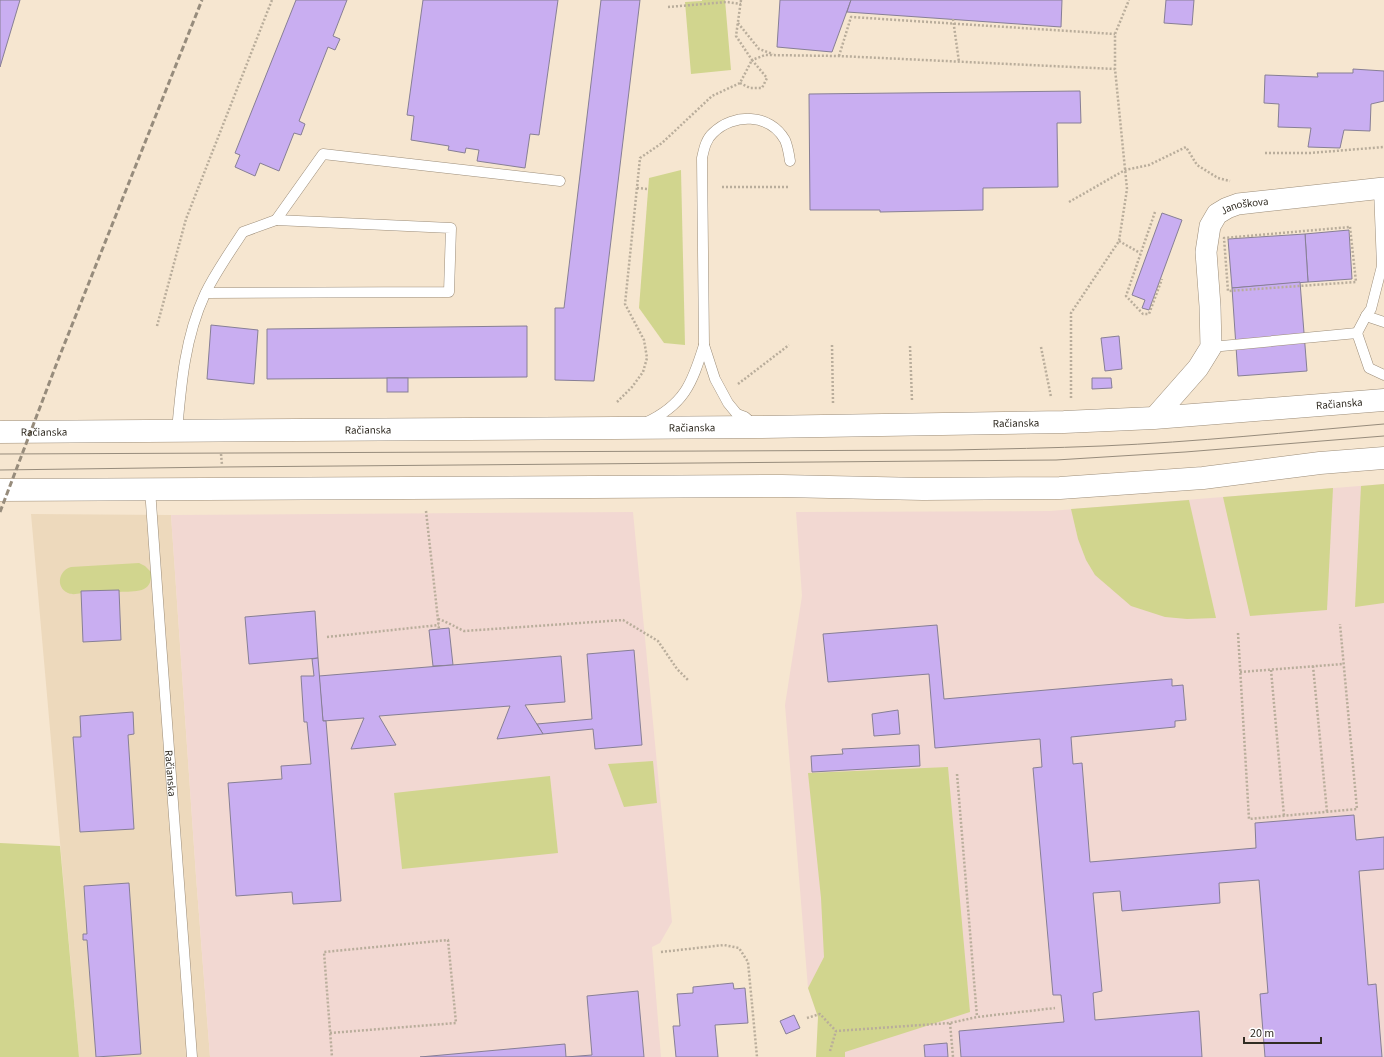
<svg xmlns="http://www.w3.org/2000/svg" width="1384" height="1057" viewBox="0 0 1384 1057" font-family="'Source Sans 3',sans-serif">
  <style>
    .built { fill: #edd9bc }
    .education { fill: #f2d8d2 }
    .green { fill: #d1d58e }
    .building { fill: #c9aef1; stroke: #877f95 }
    .lines { fill: none; stroke-linecap: round; stroke-linejoin: round }
    .service-casing { stroke: #9c8d79; stroke-width: 11 }
    .minor-casing { stroke: #9c8d79; stroke-width: 22 }
    .secondary-casing { stroke: #9c8d79; stroke-width: 23 }
    .path { stroke: #b9ad9b; stroke-width: 2.5; stroke-dasharray: 2 2; stroke-linecap: butt }
    .service { stroke: #fff; stroke-width: 10 }
    .minor { stroke: #fff; stroke-width: 21 }
    .secondary { stroke: #fff; stroke-width: 22 }
    .tram { stroke: #978c7c; stroke-width: 1 }
    .rail { stroke: #978c7c; stroke-width: 3; stroke-dasharray: 6 3; stroke-linecap: butt }
    .labels { text-anchor: middle; dominant-baseline: central; stroke-width: 3; stroke-linejoin: round; paint-order: stroke }
    .street-label { font-size: 11px; fill: #312c23; stroke: #fff }
  </style>
  <rect width="100%" height="100%" fill="#f6e6d0"/>
  <path class="built" d="M 31,514 L 171,515 L 196,876 L 210,1057 L 79,1057 Z"/>
  <g class="education">
    <path d="M 1384,484 L 1384,1057 L 845,1057 L 844,1052 L 818,1017 L 808,988 L 785,705 L 802,596 L 796,512 L 1050,511 Z"/>
    <path d="M 633,512 L 672,922 L 660,943 L 652,947 L 661,1057 L 210,1057 L 196,876 L 171,515 Z"/>
  </g>
  <g class="green">
    <path d="M 702,0 L 725,0 L 731,70 L 691,74 L 685,2 L 702,1 Z"/>
    <path d="M 681,170 L 685,345 L 664,343 L 639,308 L 649,178 Z"/>
    <path d="M 1384,484 L 1384,603 L 1355,607 L 1361,486 Z"/>
    <path d="M 1333,488 L 1327,610 L 1250,616 L 1223,497 Z"/>
    <path d="M 1189,500 L 1216,618 L 1187,619 L 1165,617 L 1131,606 L 1095,575 L 1086,560 L 1078,539 L 1071,509 Z"/>
    <path d="M 139,563 L 145,566 L 151,572 C 153,594 135,591 119,592 L 118,590 L 81,591 L 81,593 C 77,594 72,595 68,593 C 55,587 59,570 71,567 Z"/>
    <path d="M 653,761 L 657,803 L 624,807 L 608,764 Z"/>
    <path d="M 948,767 L 970,1012 L 845,1052 L 845,1057 L 816,1057 L 818,1017 L 808,988 L 824,957 L 821,898 L 808,773 Z"/>
    <path d="M 550,776 L 558,853 L 402,869 L 394,793 Z"/>
    <path d="M 0,843 L 60,846 L 79,1057 L 0,1057 Z"/>
  </g>
  <g class="building">
    <path d="M 0,0 L 20,0 L 0,67 Z"/>
    <path d="M 296,0 L 347,0 L 333,36 L 340,39 L 335,50 L 328,47 L 299,121 L 305,124 L 301,135 L 294,133 L 279,171 L 260,163 L 255,176 L 235,167 L 240,155 L 235,153 Z"/>
    <path d="M 423,0 L 558,0 L 539,135 L 530,134 L 525,168 L 477,161 L 479,150 L 466,148 L 465,153 L 448,150 L 449,146 L 411,140 L 414,116 L 407,115 Z"/>
    <path d="M 601,0 L 640,0 L 594,381 L 555,380 L 555,308 L 564,308 Z"/>
    <path d="M 780,0 L 851,0 L 832,52 L 777,47 Z"/>
    <path d="M 851,0 L 1062,0 L 1061,27 L 847,12 Z"/>
    <path d="M 1166,0 L 1194,0 L 1192,25 L 1164,23 Z"/>
    <path d="M 1353,69 L 1384,71 L 1384,101 L 1371,104 L 1370,131 L 1344,130 L 1340,148 L 1308,147 L 1311,128 L 1278,127 L 1279,104 L 1264,103 L 1265,75 L 1318,77 L 1317,73 L 1353,73 Z"/>
    <path d="M 1080,91 L 1081,123 L 1057,123 L 1058,187 L 983,188 L 983,210 L 880,212 L 880,210 L 810,210 L 809,94 Z"/>
    <path d="M 1162,213 L 1182,220 L 1149,310 L 1142,308 L 1145,300 L 1132,295 Z"/>
    <path d="M 1349,230 L 1352,279 L 1308,282 L 1305,234 Z"/>
    <path d="M 1305,234 L 1308,282 L 1232,288 L 1228,239 Z"/>
    <path d="M 1300,282 L 1307,371 L 1238,376 L 1232,288 Z"/>
    <path d="M 211,325 L 258,330 L 254,384 L 207,379 Z"/>
    <path d="M 527,326 L 527,377 L 267,379 L 267,329 L 268,329 Z"/>
    <path d="M 1119,336 L 1122,369 L 1105,371 L 1101,338 Z"/>
    <rect x="387" y="378" width="21" height="14"/>
    <path d="M 1092,378 L 1111,378 L 1112,388 L 1092,389 Z"/>
    <path d="M 119,590 L 121,640 L 83,642 L 81,591 Z"/>
    <path d="M 315,611 L 318,658 L 249,664 L 245,617 Z"/>
    <path d="M 937,625 L 944,699 L 1172,679 L 1172,686 L 1183,685 L 1186,720 L 1175,721 L 1175,727 L 1071,737 L 1073,764 L 1082,763 L 1090,862 L 1256,848 L 1255,823 L 1354,815 L 1356,840 L 1384,837 L 1384,869 L 1359,871 L 1368,985 L 1376,984 L 1382,1057 L 1265,1057 L 1260,994 L 1268,993 L 1259,880 L 1219,883 L 1220,903 L 1122,911 L 1120,891 L 1093,893 L 1102,991 L 1093,993 L 1095,1020 L 1199,1011 L 1202,1057 L 961,1057 L 959,1031 L 1064,1022 L 1061,995 L 1053,995 L 1044,893 L 1033,768 L 1042,767 L 1040,739 L 935,748 L 929,674 L 828,682 L 823,634 Z"/>
    <path d="M 449,628 L 453,665 L 433,666 L 429,630 Z"/>
    <path d="M 634,650 L 642,745 L 595,749 L 593,729 L 543,734 L 537,724 L 592,719 L 587,654 Z"/>
    <path d="M 561,656 L 565,702 L 525,705 L 543,734 L 497,739 L 510,706 L 379,716 L 396,745 L 351,749 L 364,718 L 323,721 L 319,676 Z"/>
    <path d="M 318,658 L 323,721 L 326,721 L 341,901 L 293,904 L 292,892 L 236,896 L 228,783 L 282,779 L 281,766 L 311,764 L 307,722 L 304,722 L 301,676 L 314,676 L 312,659 Z"/>
    <path d="M 898,710 L 900,734 L 874,736 L 872,714 Z"/>
    <path d="M 133,712 L 134,734 L 128,735 L 134,829 L 80,832 L 73,737 L 81,737 L 80,716 Z"/>
    <path d="M 919,745 L 920,766 L 812,772 L 811,756 L 843,754 L 842,749 Z"/>
    <path d="M 129,883 L 141,1054 L 96,1057 L 87,940 L 83,940 L 83,934 L 87,934 L 84,886 Z"/>
    <path d="M 733,983 L 734,989 L 745,988 L 748,1023 L 715,1025 L 718,1057 L 676,1057 L 673,1026 L 680,1026 L 677,994 L 693,993 L 693,987 Z"/>
    <path d="M 638,991 L 644,1057 L 566,1057 L 592,1055 L 587,996 Z"/>
    <path d="M 794,1015 L 800,1028 L 786,1034 L 780,1021 Z"/>
    <path d="M 947,1043 L 948,1057 L 925,1057 L 924,1045 Z"/>
    <path d="M 565,1044 L 566,1057 L 420,1057 Z"/>
  </g>
  <g class="lines">
    <defs>
      <g id="service">
        <path d="M 206,293 L 449,292 L 451,228 L 276,220"/>
        <path d="M 1366,316 L 1384,322"/>
        <path d="M 1357,333 L 1366,316 L 1371,309 L 1382,266 L 1379,189"/>
        <path d="M 1211,347 L 1357,333 L 1369,368 L 1384,375"/>
        <path d="M 645,423 C 684,405 692,384 704,345"/>
        <path d="M 753,424 L 745,417 L 737,414 L 728,403 L 715,379 L 704,345 L 702,158 C 704,149 706,139 713,133 C 733,113 770,113 785,140 C 788,147 789,154 790,161"/>
        <path d="M 177,431 C 181,384 185,337 205,294 C 215,273 230,252 243,232 L 276,220 L 323,154 L 560,181"/>
        <path id="s1" d="M 150,489 L 161,642 L 192,1057"/>
      </g>
      <g id="minor">
        <path id="s2" d="M 1154,418 L 1198,368 L 1211,347 L 1210,306 L 1206,252 L 1210,226 L 1217,214 L 1227,208 L 1238,204 L 1384,188"/>
      </g>
      <g id="secondary">
        <path id="s3" d="M 0,432 L 757,427 L 1064,422 L 1154,418 L 1384,400"/>
        <path d="M 0,490 L 782,486 L 923,489 L 1060,488 L 1203,478 L 1320,463 L 1384,458"/>
      </g>
    </defs>
    <use href="#service" class="service-casing"/>
    <use href="#minor" class="minor-casing"/>
    <use href="#secondary" class="secondary-casing"/>
    <g class="path">
      <path d="M 741,0 L 736,36 L 752,60 L 765,55 L 839,56 L 1115,69"/>
      <path d="M 668,7 L 727,2 L 741,4"/>
      <path d="M 953,19 L 959,62"/>
      <path d="M 738,23 L 759,49 L 773,54"/>
      <path d="M 839,56 L 851,17 L 1115,34"/>
      <path d="M 1265,153 L 1310,153 L 1384,147"/>
      <path d="M 722,187 L 790,187"/>
      <path d="M 637,188 L 648,189"/>
      <path d="M 1069,202 L 1125,170 L 1149,165 L 1186,147 L 1197,165 L 1218,178 L 1230,181"/>
      <path d="M 1155,212 L 1126,296 L 1143,314 L 1149,314 L 1162,279"/>
      <path d="M 1350,227 L 1356,282 L 1228,291 L 1224,238 Z"/>
      <path d="M 1119,241 L 1140,253"/>
      <path d="M 157,326 L 186,219 L 272,0"/>
      <path d="M 832,345 L 833,403"/>
      <path d="M 910,346 L 912,401"/>
      <path d="M 1041,347 L 1051,397"/>
      <path d="M 738,384 L 789,345"/>
      <path d="M 1071,398 L 1071,313 L 1119,241 L 1127,189 L 1115,69 L 1115,34 L 1129,0"/>
      <path d="M 617,402 L 632,387 L 643,372 L 647,358 L 644,340 L 625,304 L 640,158 L 662,143 L 712,96 L 740,83 L 752,60 L 767,78 L 762,88 L 750,88 L 740,83"/>
      <path d="M 221,454 L 222,465"/>
      <path d="M 426,511 L 439,629"/>
      <path d="M 438,619 C 448,622 455,627 464,631 L 623,620 L 658,641 L 677,669 L 688,680"/>
      <path d="M 1238,633 L 1249,819 L 1357,809 L 1340,624"/>
      <path d="M 327,637 L 439,625"/>
      <path d="M 1313,666 L 1327,812"/>
      <path d="M 1271,670 L 1284,816"/>
      <path d="M 1240,672 L 1343,664"/>
      <path d="M 957,774 L 977,1017"/>
      <path d="M 661,952 L 724,945 L 739,948 L 748,962 L 757,1057"/>
      <path d="M 807,1018 L 820,1014 L 836,1031 L 950,1023 L 977,1017 L 1055,1008"/>
      <path d="M 950,1023 L 953,1057"/>
      <path d="M 330,1033 L 456,1023 L 448,940 L 324,952 L 332,1057"/>
      <path d="M 830,1051 L 836,1031"/>
    </g>
    <use href="#service" class="service"/>
    <use href="#minor" class="minor"/>
    <use href="#secondary" class="secondary"/>
    <g class="tram">
      <path d="M 0,454 L 950,450 C 1001,449 1052,448 1102,446 C 1196,442 1290,432 1384,424"/>
      <path d="M 0,470 L 222,467 L 1056,460 L 1185,452 L 1384,436"/>
    </g>
    <path class="rail" d="M 0,512 L 58,360 L 202,0"/>
  </g>
  <g class="labels">
    <g class="street-label">
      <text stroke="none"><textPath href="#s2" startOffset="256">Janoškova</textPath></text>
      <text stroke="none"><textPath href="#s3" startOffset="1340">Račianska</textPath></text>
      <text stroke="none"><textPath href="#s3" startOffset="1016">Račianska</textPath></text>
      <text stroke="none"><textPath href="#s3" startOffset="692">Račianska</textPath></text>
      <text stroke="none"><textPath href="#s3" startOffset="368">Račianska</textPath></text>
      <text stroke="none"><textPath href="#s3" startOffset="44">Račianska</textPath></text>
      <text stroke="none"><textPath href="#s1" startOffset="285">Račianska</textPath></text>
    </g>
  </g>
  <path d="M1244 1037v6h77v-6" fill="none" stroke="#312c23" stroke-width="2"/>
  <text x="1250" y="1037" font-size="12" fill="#312c23" stroke="#ffffff" stroke-width="3" paint-order="stroke">20 m</text>
</svg>
